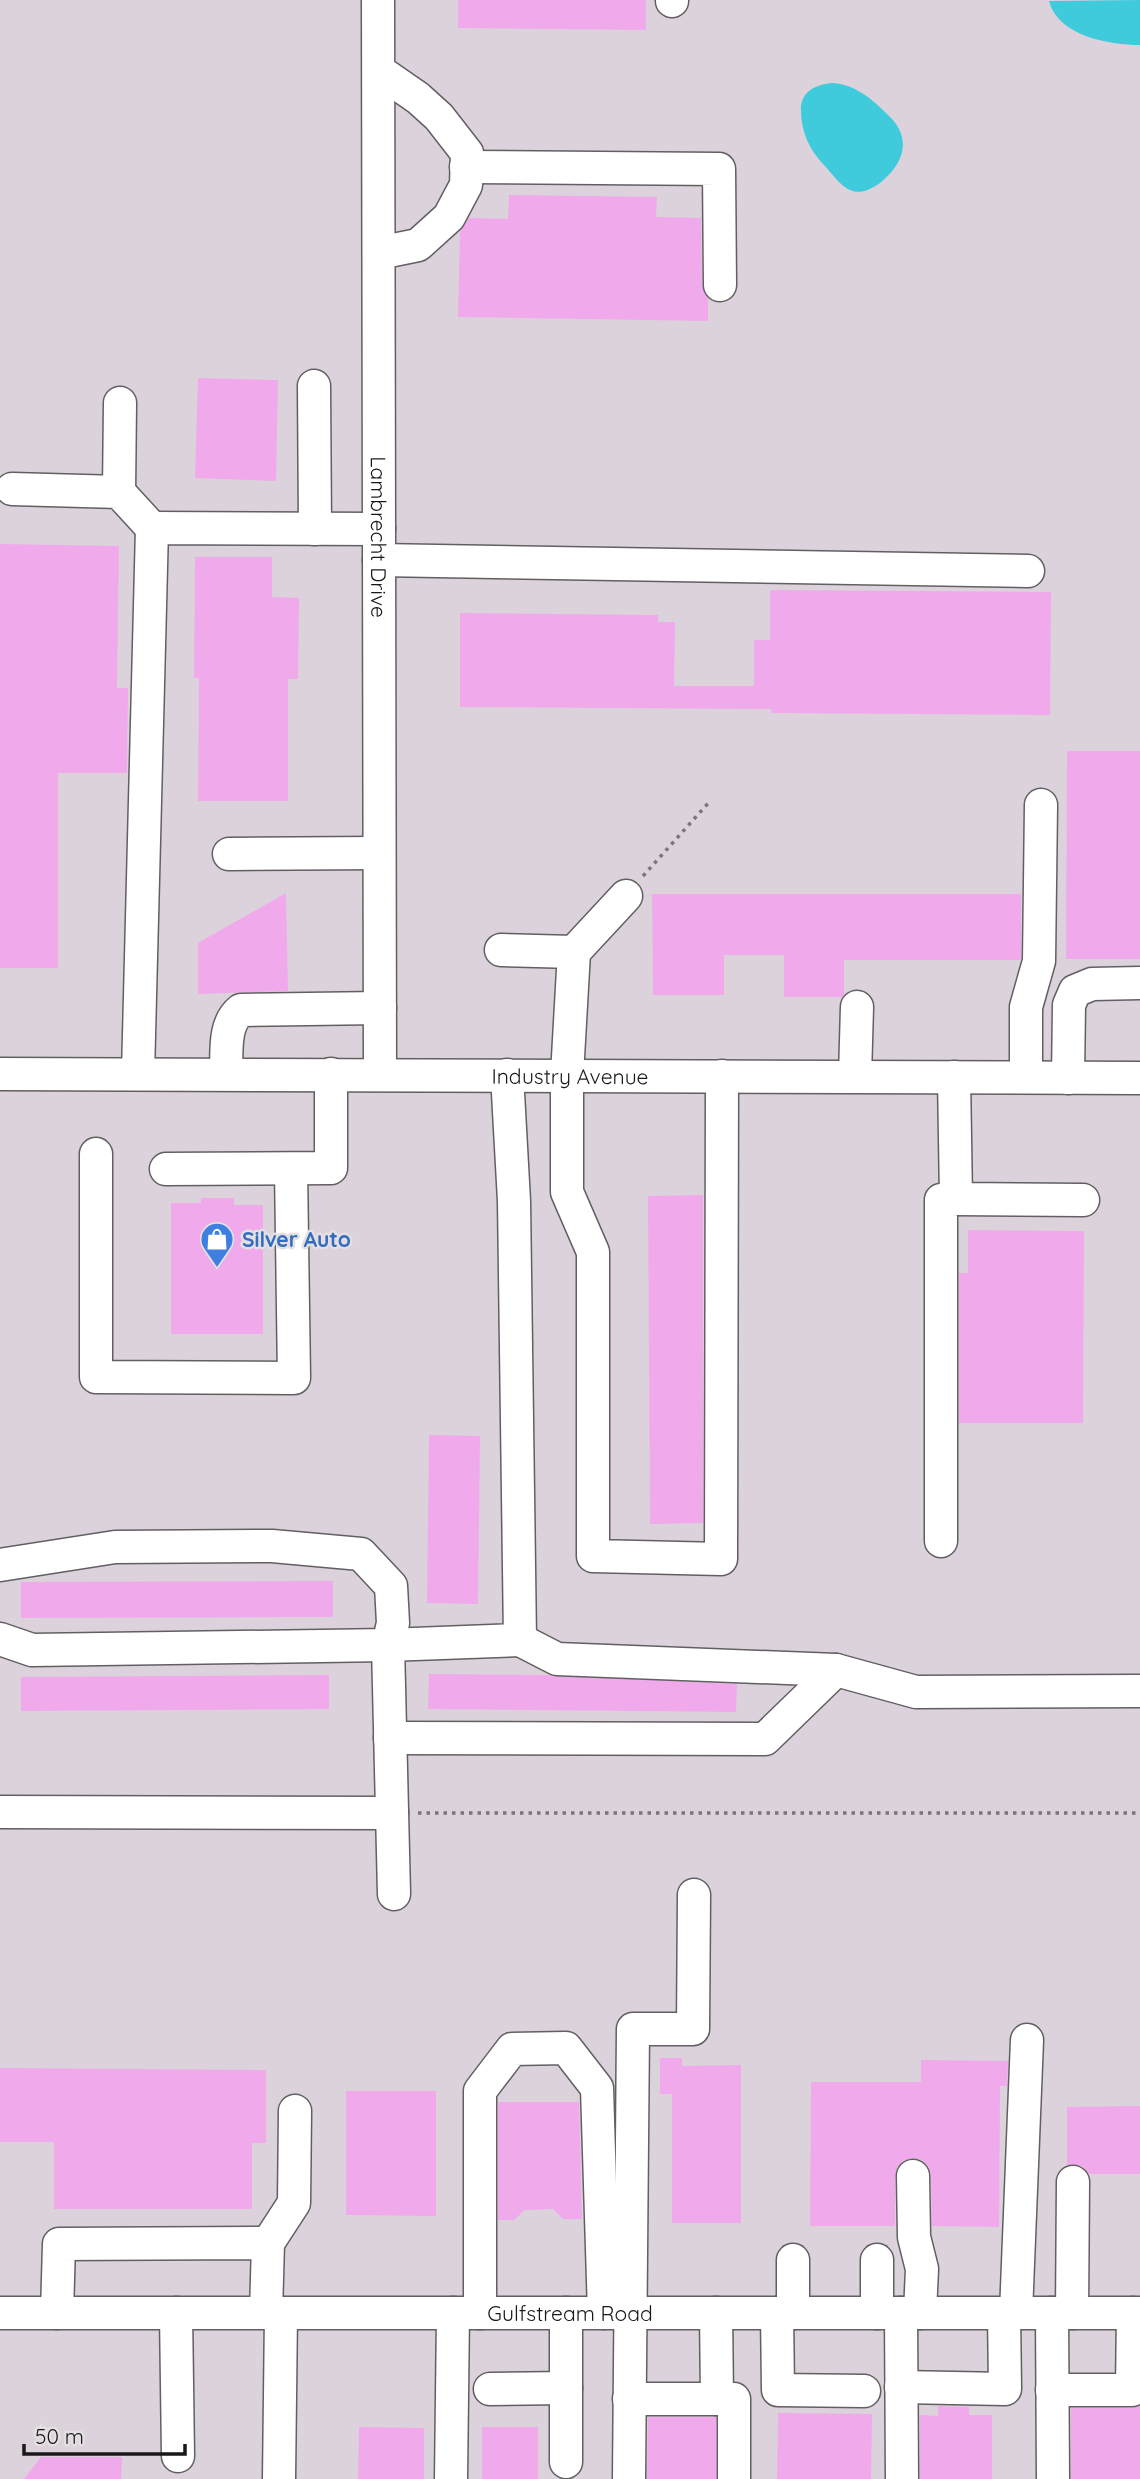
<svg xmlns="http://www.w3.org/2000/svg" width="1140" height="2479" viewBox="0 0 1140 2479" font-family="Quicksand,sans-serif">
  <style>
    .built { fill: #dcd2db }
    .water { fill: #3fcbdc }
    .building { fill: #f0aaec }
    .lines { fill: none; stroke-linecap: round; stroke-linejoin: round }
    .minor-casing { stroke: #625f62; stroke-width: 35 }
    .path { stroke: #797678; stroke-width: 3.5; stroke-dasharray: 3.5 5; stroke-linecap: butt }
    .minor { stroke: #fff; stroke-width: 32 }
    .labels { text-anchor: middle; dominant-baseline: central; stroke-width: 5; stroke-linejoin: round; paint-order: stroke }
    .street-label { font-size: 21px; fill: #191718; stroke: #e3dfe2 }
    .shop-label { font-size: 21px; font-weight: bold; fill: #366cbe; stroke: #e3dfe2; text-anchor: start }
  </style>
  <rect width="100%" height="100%" fill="#e3dfe2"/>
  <rect class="built" x="0" y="0" width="1140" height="2479"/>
  <g class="water">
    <path d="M 1140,0 L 1140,45 C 1109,45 1058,36 1049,1 Z"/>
    <path d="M 833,83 C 856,85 872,99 888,115 C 913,138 904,164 880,183 C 871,189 861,195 850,190 C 840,186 831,172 823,164 C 809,149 801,131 801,111 C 800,91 817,84 833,83 Z"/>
  </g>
  <g class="building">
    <path d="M 458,0 L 646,0 L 646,30 L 458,28 Z"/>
    <path d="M 509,195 L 657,197 L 656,217 L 701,218 L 702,285 L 708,298 L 708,321 L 458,317 L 460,232 L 469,218 L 508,219 Z"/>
    <path d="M 198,378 L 278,380 L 276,481 L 195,478 Z"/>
    <path d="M 0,544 L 119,546 L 117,688 L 128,688 L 127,773 L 58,773 L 58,968 L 0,968 Z"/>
    <path d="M 195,557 L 272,557 L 272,597 L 299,598 L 298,679 L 288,679 L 288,801 L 198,801 L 199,678 L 194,678 Z"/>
    <path d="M 770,590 L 1051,592 L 1050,715 L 771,713 L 771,709 L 460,707 L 460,613 L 658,615 L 658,622 L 675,622 L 674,686 L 754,686 L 754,640 L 770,640 Z"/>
    <path d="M 1067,751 L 1140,751 L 1140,959 L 1066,959 Z"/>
    <path d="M 286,893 L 288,991 L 198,994 L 198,943 Z"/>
    <path d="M 652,894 L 1021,894 L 1021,958 L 1020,960 L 844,960 L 844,995 L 842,997 L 784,997 L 784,955 L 724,955 L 724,995 L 653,995 Z"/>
    <path d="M 703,1195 L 703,1523 L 650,1524 L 648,1196 Z"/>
    <path d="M 201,1198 L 234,1198 L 234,1205 L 263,1205 L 263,1334 L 171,1334 L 171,1203 L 201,1203 Z"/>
    <path d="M 968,1230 L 1084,1231 L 1083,1423 L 959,1423 L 959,1273 L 968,1273 Z"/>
    <path d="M 429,1435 L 480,1436 L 478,1604 L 427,1603 Z"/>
    <path d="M 333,1581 L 333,1617 L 21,1618 L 21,1582 Z"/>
    <path d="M 429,1674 L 549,1675 L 737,1684 L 736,1712 L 428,1709 Z"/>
    <path d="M 329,1675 L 329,1709 L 21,1711 L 21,1677 Z"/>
    <path d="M 660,2058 L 682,2058 L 682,2066 L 741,2065 L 741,2223 L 672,2223 L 672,2094 L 660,2094 Z"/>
    <path d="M 921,2060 L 1008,2061 L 1007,2086 L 1000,2086 L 999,2227 L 932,2226 L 931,2175 L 928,2166 L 922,2160 L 913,2158 L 903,2161 L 897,2168 L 895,2176 L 895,2226 L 810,2226 L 811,2082 L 921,2082 Z"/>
    <path d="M 0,2068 L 266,2070 L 266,2143 L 252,2143 L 252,2209 L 54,2209 L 54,2142 L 0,2142 Z"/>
    <path d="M 346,2091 L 436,2091 L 436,2216 L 346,2215 Z"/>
    <path d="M 498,2102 L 579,2102 L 582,2219 L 563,2219 L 553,2209 L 525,2210 L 514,2220 L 498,2220 Z"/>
    <path d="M 1140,2106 L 1140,2174 L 1089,2174 L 1082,2166 L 1067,2165 L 1067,2107 Z"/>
    <path d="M 938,2406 L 969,2407 L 969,2415 L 992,2415 L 992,2479 L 920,2479 L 920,2415 L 938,2416 Z"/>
    <path d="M 1140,2406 L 1140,2479 L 1071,2479 L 1071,2408 L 1132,2408 Z"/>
    <path d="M 778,2413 L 872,2414 L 871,2479 L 777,2479 Z"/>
    <path d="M 648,2417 L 716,2417 L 716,2479 L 647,2479 Z"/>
    <path d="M 359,2427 L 424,2428 L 424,2479 L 358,2479 Z"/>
    <rect x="482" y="2427" width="56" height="52"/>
    <path d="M 41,2457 L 122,2457 L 121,2479 L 24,2479 Z"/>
  </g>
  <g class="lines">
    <defs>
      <g id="minor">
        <path id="s1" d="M 378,0 L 380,1074"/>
        <path d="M 672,0 L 672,1"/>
        <path d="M 379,71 L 418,98 L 439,117 L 467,153 L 466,185 L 449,217 L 418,245 L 379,253"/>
        <path d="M 466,167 L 719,169 L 720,285"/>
        <path d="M 314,386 L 315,529"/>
        <path d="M 12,489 L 119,492 L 152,528"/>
        <path d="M 119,492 L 120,403"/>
        <path d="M 379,560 L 1028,571"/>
        <path d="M 229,854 L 379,853"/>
        <path d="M 626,896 L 574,952 L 567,1075 L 567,1192 L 593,1252 L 593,1556 L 721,1559 L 722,1076"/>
        <path d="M 501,950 L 574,952"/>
        <path id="s2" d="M 0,1074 L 1140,1078"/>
        <path d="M 138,1074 L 152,528 L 379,529"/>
        <path d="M 226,1074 C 227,1053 223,1024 241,1010 L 380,1008"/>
        <path d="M 855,1076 L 857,1007"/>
        <path d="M 954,1077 L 956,1199 L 1083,1200"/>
        <path d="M 1026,1077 L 1026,1007 L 1039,961 L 1041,805"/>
        <path d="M 1068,1078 L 1069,1005 L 1075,991 L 1092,984 L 1140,983"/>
        <path d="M 96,1154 L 96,1377 L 294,1378 L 291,1169"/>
        <path d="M 166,1169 L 331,1168 L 331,1074"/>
        <path d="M 941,1541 L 941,1200 L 956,1199"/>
        <path d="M 0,1565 L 115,1547 L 272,1546 L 361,1554 L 391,1586 L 393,1623 L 388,1645 L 32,1650 L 0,1639"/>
        <path d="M 520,1640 L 557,1659 L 836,1670 L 916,1692 L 1140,1691"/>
        <path d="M 390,1738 L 765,1739 L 836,1670"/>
        <path d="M 0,1812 L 392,1813"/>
        <path d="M 394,1894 L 388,1645 L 520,1640 L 514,1201 L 507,1075"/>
        <path d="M 913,2176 L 914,2237 L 922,2269 L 920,2313"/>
        <path d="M 268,2243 L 294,2203 L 295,2111"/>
        <path d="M 793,2260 L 793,2313"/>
        <path d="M 877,2260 L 877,2313"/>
        <path id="s3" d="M 0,2313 L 1140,2313"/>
        <path d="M 57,2313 L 59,2244 L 268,2243 L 266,2313"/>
        <path d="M 176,2313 L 178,2456"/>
        <path d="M 480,2313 L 480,2091 L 512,2049 L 566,2048 L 597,2088 L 604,2313"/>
        <path d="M 566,2313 L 566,2462"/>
        <path d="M 716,2313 L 717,2399"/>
        <path d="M 777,2313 L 778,2390 L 864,2391"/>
        <path d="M 901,2313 L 902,2479"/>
        <path d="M 1016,2313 L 1027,2040"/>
        <path d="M 1052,2313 L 1053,2479"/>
        <path d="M 1072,2313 L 1073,2182"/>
        <path d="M 901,2387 L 1005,2389 L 1004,2313"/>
        <path d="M 490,2389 L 566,2388"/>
        <path d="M 1052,2390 L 1132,2390 L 1133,2313"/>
        <path d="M 629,2399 L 734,2399 L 734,2479"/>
        <path d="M 279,2479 L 281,2313"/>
        <path d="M 451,2479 L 453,2313"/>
        <path d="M 629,2479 L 633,2029 L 693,2029 L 694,1895"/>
      </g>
    </defs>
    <use href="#minor" class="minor-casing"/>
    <g class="path">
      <path d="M 643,876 L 711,800"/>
      <path d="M 418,1813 L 1140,1813"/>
    </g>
    <use href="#minor" class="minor"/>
  </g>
  <defs>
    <symbol id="shop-pin" viewBox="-11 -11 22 30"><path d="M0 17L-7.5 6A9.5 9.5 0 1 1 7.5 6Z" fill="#3f7fe0" stroke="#e3dfe2"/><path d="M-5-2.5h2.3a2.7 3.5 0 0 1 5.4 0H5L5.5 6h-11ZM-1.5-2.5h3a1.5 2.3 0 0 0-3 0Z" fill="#fff"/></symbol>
  </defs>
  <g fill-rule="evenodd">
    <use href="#shop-pin" x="198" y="1220" width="38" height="52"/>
  </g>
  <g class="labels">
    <g class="street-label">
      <text stroke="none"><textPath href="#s1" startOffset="537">Lambrecht Drive</textPath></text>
      <text stroke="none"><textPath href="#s2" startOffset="570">Industry Avenue</textPath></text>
      <text stroke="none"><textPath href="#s3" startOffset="570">Gulfstream Road</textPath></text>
    </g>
    <g class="shop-label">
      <text x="242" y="1239">Silver Auto</text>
    </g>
  </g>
  <path d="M24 2444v10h161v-10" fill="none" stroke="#191718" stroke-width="3.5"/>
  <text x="35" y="2444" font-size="21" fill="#191718" stroke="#e3dfe2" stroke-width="5" paint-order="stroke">50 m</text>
</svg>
